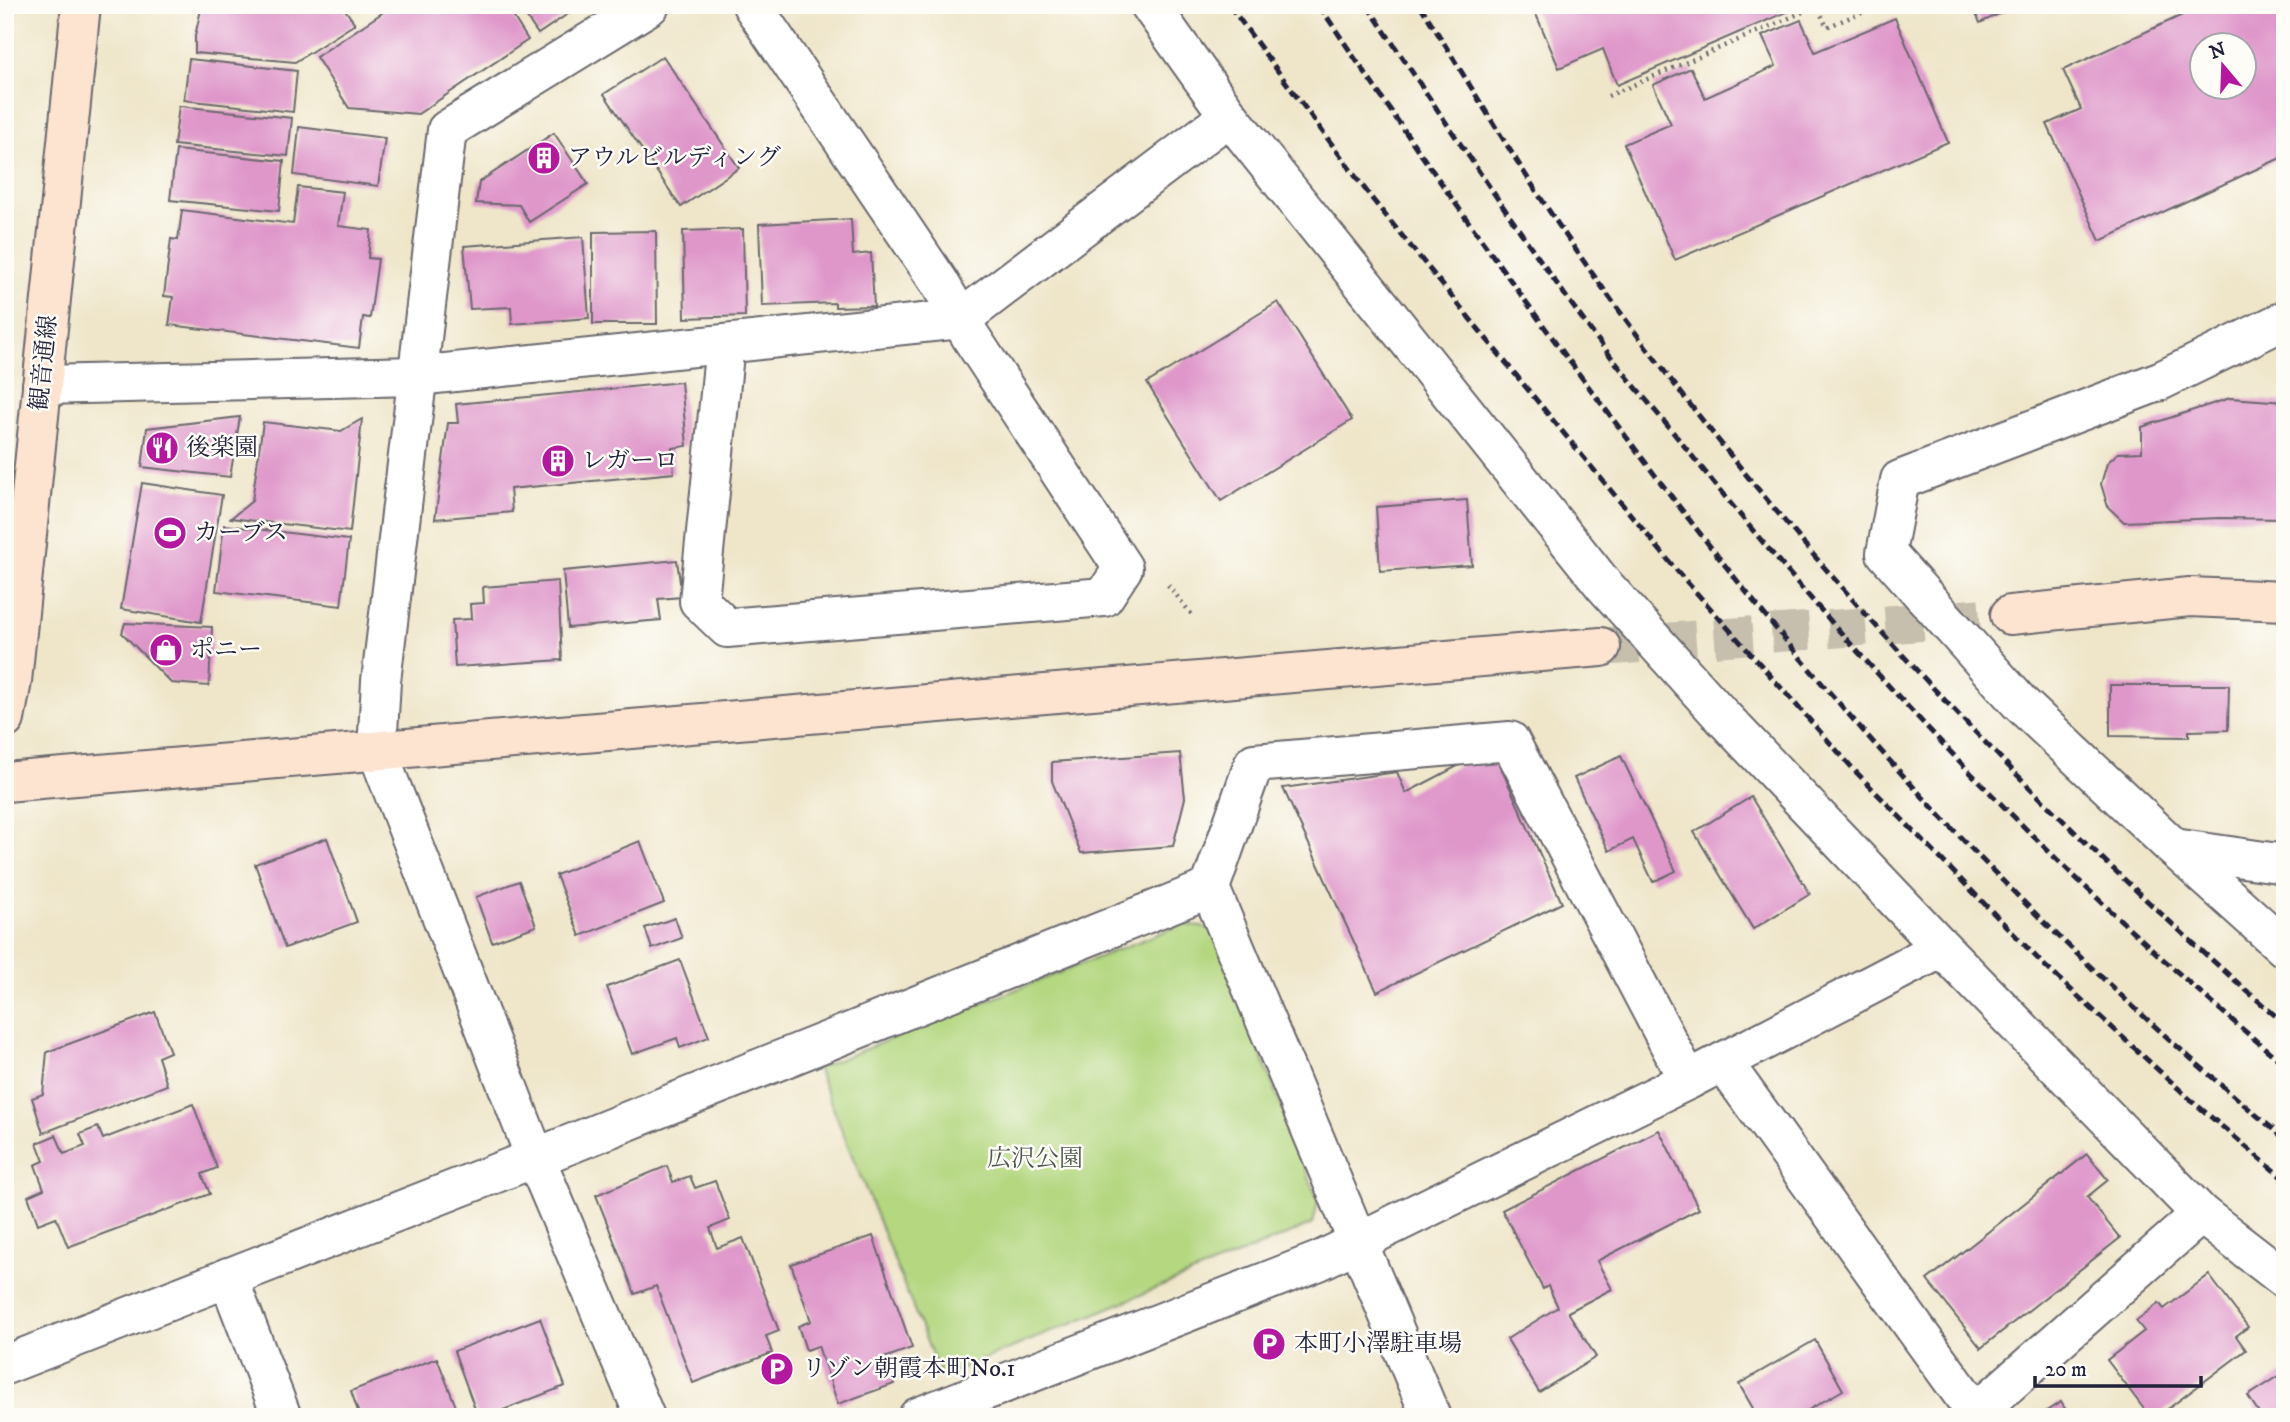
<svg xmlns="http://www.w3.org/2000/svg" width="2290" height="1422" viewBox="0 0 2290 1422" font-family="'IM FELL DW Pica','Noto Serif JP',serif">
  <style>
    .green { fill: #b4d780; stroke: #6b7c5e; stroke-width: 2 }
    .building { fill: #df97ca; fill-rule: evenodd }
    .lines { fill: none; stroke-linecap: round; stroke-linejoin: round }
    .secondary-tunnel { stroke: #c6bfad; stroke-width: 38; stroke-dasharray: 38 19; stroke-linecap: butt }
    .street-casing { stroke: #6a676d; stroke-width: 42 }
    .secondary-casing { stroke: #6a676d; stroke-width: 42 }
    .path { stroke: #6a676d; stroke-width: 4.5; stroke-dasharray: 2 5; stroke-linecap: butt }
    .street { stroke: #fff; stroke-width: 38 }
    .secondary { stroke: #fde4d1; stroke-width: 38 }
    .rail { stroke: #22223b; stroke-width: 5; stroke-dasharray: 10 5; stroke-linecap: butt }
    .labels { text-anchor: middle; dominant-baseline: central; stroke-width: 5; stroke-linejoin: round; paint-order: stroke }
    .poi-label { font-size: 24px; fill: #22223b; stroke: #fdfcf7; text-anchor: start }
    .street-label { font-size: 24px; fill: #22223b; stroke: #fdfcf7 }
    .park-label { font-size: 24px; fill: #4e5850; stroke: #fdfcf7 }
  </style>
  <rect width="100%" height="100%" fill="#fdfcf7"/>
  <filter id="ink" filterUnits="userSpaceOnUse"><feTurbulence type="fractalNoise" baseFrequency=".0143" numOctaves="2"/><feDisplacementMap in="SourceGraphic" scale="14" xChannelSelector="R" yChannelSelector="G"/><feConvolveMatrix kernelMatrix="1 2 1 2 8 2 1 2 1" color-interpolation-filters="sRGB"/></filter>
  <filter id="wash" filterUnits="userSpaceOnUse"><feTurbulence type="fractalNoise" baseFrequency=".00686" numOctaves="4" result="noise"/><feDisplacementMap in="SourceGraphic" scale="28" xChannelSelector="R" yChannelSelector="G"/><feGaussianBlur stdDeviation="1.57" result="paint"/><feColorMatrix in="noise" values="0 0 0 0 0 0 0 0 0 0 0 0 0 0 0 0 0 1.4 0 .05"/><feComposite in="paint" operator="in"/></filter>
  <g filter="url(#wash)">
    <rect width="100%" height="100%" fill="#efe6ca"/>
    <path class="green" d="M 1183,924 L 1212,929 L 1318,1201 L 1313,1224 L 941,1377 L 817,1068 Z"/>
    <g id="blocks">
      <g class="building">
        <path d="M 202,5 L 342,5 L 355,24 L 295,62 L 195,53 L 195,36 Z"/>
        <path d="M 378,5 L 506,5 L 528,40 L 418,114 L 349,108 L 316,57 L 382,13 Z"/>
        <path d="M 518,5 L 581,5 L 538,34 Z"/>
        <path d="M 1532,5 L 1803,5 L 1617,85 L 1603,49 L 1559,68 Z"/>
        <path d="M 1972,5 L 2018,5 L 1980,23 Z"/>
        <path d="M 2204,5 L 2285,5 L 2285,156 L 2100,241 L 2047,124 L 2081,109 L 2063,70 ZM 2202,46 L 2244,46 L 2244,88 L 2202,88 Z"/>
        <path d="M 1895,18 L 1948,142 L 1675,260 L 1624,144 L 1671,124 L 1653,85 L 1691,68 L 1705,98 L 1776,66 L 1762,36 L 1801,20 L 1815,52 Z"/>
        <path d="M 663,56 L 739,168 L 681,207 L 604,94 Z"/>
        <path d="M 189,59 L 297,71 L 293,112 L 184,100 Z"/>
        <path d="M 179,106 L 292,118 L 288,156 L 174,145 Z"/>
        <path d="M 299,127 L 385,138 L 378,186 L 294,175 Z"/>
        <path d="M 554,133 L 588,184 L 529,222 L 519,205 L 476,203 L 479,182 Z"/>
        <path d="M 176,150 L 284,161 L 279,211 L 170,200 Z"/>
        <path d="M 298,187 L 343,192 L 338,226 L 371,230 L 368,258 L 378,259 L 370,318 L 363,317 L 359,348 L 169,325 L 173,297 L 164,296 L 171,239 L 178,240 L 182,210 L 293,224 Z"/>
        <path d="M 851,219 L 853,255 L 871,253 L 874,306 L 835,307 L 835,303 L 762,306 L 759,224 Z"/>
        <path d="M 743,229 L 745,316 L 685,318 L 683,231 Z"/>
        <path d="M 656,231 L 657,324 L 593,324 L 593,232 Z"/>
        <path d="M 583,237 L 589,318 L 512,324 L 511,307 L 470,309 L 464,246 Z"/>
        <path d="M 1278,302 L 1352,420 L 1221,501 L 1147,383 Z"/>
        <path d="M 681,382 L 687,446 L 672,448 L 674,473 L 510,489 L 512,512 L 435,519 L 448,423 L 458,423 L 456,404 Z"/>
        <path d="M 2230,398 L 2285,402 L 2285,519 L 2219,518 L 2124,522 L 2108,507 L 2101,484 L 2107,463 L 2118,453 L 2142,452 L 2142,427 Z"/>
        <path d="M 240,417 L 230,477 L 142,467 L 147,428 Z"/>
        <path d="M 362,419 L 350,532 L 231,518 L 252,501 L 263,422 L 341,431 Z"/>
        <path d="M 142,483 L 222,495 L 201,622 L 121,609 Z"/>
        <path d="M 1467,500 L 1472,565 L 1380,571 L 1376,507 Z"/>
        <path d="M 224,525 L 349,540 L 341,606 L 216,591 Z"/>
        <path d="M 677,560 L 682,597 L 658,599 L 661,620 L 568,628 L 563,571 Z"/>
        <path d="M 558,581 L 562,660 L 455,667 L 452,620 L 471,619 L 470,604 L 484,603 L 483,587 Z"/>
        <path d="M 125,623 L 212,627 L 209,686 L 171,683 L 122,633 Z"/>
        <path d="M 2110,685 L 2229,685 L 2228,730 L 2189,731 L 2189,737 L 2110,736 Z"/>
        <path d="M 1492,748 L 1562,903 L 1377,992 L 1283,788 L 1397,772 L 1406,793 Z"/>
        <path d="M 1180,753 L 1185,798 L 1173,846 L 1081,853 L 1052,781 L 1052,762 Z"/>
        <path d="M 1621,756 L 1676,871 L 1653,882 L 1633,839 L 1609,851 L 1574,778 Z"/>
        <path d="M 1751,797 L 1810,894 L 1753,929 L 1694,832 Z"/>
        <path d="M 327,838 L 357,922 L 285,948 L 255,864 Z"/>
        <path d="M 640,841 L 664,903 L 580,936 L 556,875 Z"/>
        <path d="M 519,881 L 536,926 L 492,942 L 476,897 Z"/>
        <path d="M 675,918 L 682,938 L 652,949 L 645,928 Z"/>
        <path d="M 680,960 L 709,1037 L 680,1048 L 677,1038 L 632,1054 L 607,987 Z"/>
        <path d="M 155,1012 L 170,1052 L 158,1057 L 167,1085 L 43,1133 L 32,1098 L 43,1094 L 47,1052 Z"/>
        <path d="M 193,1104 L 217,1168 L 202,1174 L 210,1194 L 68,1247 L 56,1217 L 38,1224 L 28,1196 L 44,1189 L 35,1165 L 44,1161 L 37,1143 L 56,1135 L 64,1154 L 85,1146 L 80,1134 L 98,1127 L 103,1139 Z"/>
        <path d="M 1659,1130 L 1699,1209 L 1597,1261 L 1612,1289 L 1568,1312 L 1596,1357 L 1539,1392 L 1507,1339 L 1558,1307 L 1548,1286 L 1543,1289 L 1502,1210 Z"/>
        <path d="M 2087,1154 L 2108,1180 L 2087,1197 L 2120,1238 L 1981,1348 L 1927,1280 Z"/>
        <path d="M 667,1166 L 673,1182 L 690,1176 L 695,1188 L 715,1181 L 730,1220 L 710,1228 L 717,1248 L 743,1238 L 779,1331 L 766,1336 L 772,1353 L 693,1383 L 656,1286 L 635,1294 L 596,1195 Z"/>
        <path d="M 873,1236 L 912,1348 L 884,1358 L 894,1384 L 838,1404 L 818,1346 L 806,1350 L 798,1326 L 811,1321 L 791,1264 Z"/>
        <path d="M 2209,1275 L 2248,1327 L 2236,1336 L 2246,1350 L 2157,1417 L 2150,1417 L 2107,1360 L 2144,1331 L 2136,1321 L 2159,1303 L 2164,1309 Z"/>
        <path d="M 540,1318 L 565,1386 L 485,1417 L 478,1417 L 454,1351 Z"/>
        <path d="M 1815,1340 L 1843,1390 L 1796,1417 L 1758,1417 L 1739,1384 Z"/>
        <path d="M 437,1358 L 460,1417 L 360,1417 L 351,1391 Z"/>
        <path d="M 2285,1372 L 2285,1417 L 2262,1417 L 2248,1396 Z"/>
        <path d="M 2061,1402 L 2070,1417 L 2037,1417 Z"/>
      </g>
    </g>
  </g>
  <g filter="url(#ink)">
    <use href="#blocks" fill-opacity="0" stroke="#6a676d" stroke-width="2"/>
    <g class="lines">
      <path class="secondary-tunnel" d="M 1601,647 L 2010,615"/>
      <defs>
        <g id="street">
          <path d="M 1150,5 L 1229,116 L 1603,584 L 1720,714 L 1942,948 L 2201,1214 L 2285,1279"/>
          <path d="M 2285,320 L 2160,381 L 1900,480 L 1886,553 L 2019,702 L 2174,848 L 2285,864"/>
          <path d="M 725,344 L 699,601 L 727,628 L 1104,597 L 1123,568 L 971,337 L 939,282 L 752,5"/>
          <path d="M 42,385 L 417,376 L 961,319 L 1229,116"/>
          <path d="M 2174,848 L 2285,948"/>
          <path d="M 1723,1062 L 1976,1413"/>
          <path d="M 228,1277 L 282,1417"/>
          <path d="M 5,1365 L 573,1143 L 1210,888"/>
          <path d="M 645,1417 L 535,1157 L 377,750 L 381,681 L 447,130 L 650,5"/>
          <path d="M 918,1417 L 1319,1261 L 1688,1080 L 1942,948"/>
          <path d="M 1431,1417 L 1210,888 L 1254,763 L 1510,741 L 1688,1080"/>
          <path d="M 1971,1417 L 2201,1214"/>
        </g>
        <g id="secondary">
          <path d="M 2010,615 L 2190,597 L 2285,601"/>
          <path d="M 5,719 L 12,681 L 81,5"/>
          <path d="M 5,782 L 1601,647"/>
        </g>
      </defs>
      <use href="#street" class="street-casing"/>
      <use href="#secondary" class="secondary-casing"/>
      <g class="path">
        <path d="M 1608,96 L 1817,6 L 1827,27 L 1879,5"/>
        <path d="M 1168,585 L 1193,616"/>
      </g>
      <use href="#street" class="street"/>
      <use href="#secondary" class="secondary"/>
      <g class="rail">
        <path d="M 1229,5 L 1373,200 L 1529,391 L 1678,572 L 1856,772 L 2044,965 L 2191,1100 L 2285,1180"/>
        <path d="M 1319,5 C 1414,147 1512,285 1615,422 C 1693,526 1773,629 1859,726 C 1989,875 2133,1013 2285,1139"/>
        <path d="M 1367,5 C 1438,110 1508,217 1583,320 C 1615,364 1651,405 1685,447 C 1864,672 2064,881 2285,1065"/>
        <path d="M 1420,5 C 1473,89 1523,175 1580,256 C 1780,540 2021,797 2285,1024"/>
      </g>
    </g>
  </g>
  <defs>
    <symbol id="building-disc" viewBox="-11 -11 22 22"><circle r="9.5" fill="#b5179e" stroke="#fdfcf7"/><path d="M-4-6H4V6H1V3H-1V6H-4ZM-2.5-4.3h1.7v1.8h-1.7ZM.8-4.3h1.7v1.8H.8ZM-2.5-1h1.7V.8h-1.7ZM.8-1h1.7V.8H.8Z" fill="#fff"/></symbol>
    <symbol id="restaurant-disc" viewBox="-11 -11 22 22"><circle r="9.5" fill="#b5179e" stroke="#fdfcf7"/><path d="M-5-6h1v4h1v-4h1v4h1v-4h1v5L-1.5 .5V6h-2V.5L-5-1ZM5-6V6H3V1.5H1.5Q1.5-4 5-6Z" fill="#fff"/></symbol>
    <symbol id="stadium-disc" viewBox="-11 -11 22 22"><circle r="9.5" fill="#b5179e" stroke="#fdfcf7"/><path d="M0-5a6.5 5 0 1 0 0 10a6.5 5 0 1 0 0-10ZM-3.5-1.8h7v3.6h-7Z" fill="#fff"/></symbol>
    <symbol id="shop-disc" viewBox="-11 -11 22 22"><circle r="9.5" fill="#b5179e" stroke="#fdfcf7"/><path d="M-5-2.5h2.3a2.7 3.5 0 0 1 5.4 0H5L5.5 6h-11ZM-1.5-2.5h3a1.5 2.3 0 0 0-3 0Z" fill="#fff"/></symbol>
    <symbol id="parking-disc" viewBox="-11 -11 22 22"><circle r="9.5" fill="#b5179e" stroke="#fdfcf7"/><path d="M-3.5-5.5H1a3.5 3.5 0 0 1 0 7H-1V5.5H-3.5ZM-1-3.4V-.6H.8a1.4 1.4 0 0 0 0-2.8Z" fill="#fff"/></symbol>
  </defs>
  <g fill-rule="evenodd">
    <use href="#building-disc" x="525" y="139" width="38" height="38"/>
    <use href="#restaurant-disc" x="143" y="429" width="38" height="38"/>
    <use href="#building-disc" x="539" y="442" width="38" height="38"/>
    <use href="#stadium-disc" x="151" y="514" width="38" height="38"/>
    <use href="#shop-disc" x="147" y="631" width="38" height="38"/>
    <use href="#parking-disc" x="1250" y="1325" width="38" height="38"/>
    <use href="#parking-disc" x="758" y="1350" width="38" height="38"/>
  </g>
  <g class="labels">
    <g class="poi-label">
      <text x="568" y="158">アウルビルディング</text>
      <text x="186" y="448">後楽園</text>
      <text x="582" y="461">レガーロ</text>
      <text x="194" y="533">カーブス</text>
      <text x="190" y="650">ポニー</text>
      <text x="1294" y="1344">本町小澤駐車場</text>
      <text x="802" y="1369">リゾン朝霞本町No.1</text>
    </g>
    <g class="street-label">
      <text transform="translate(44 363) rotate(-84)">観音通線</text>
    </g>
    <g class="park-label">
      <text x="1035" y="1159">広沢公園</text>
    </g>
  </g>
  <rect width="2290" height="1422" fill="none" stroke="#fdfcf7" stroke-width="28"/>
  <g transform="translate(2223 66) rotate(341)"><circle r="33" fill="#fdfcf7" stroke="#a5a5ac" stroke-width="2"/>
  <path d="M0-5L12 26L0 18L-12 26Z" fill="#b5179e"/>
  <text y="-10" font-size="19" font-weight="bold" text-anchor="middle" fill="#22223b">N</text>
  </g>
  <path d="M2035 1376v10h166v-10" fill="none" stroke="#22223b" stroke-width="3.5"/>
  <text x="2045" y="1376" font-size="21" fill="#22223b" stroke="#fdfcf7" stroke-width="5" paint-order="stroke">20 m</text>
</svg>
